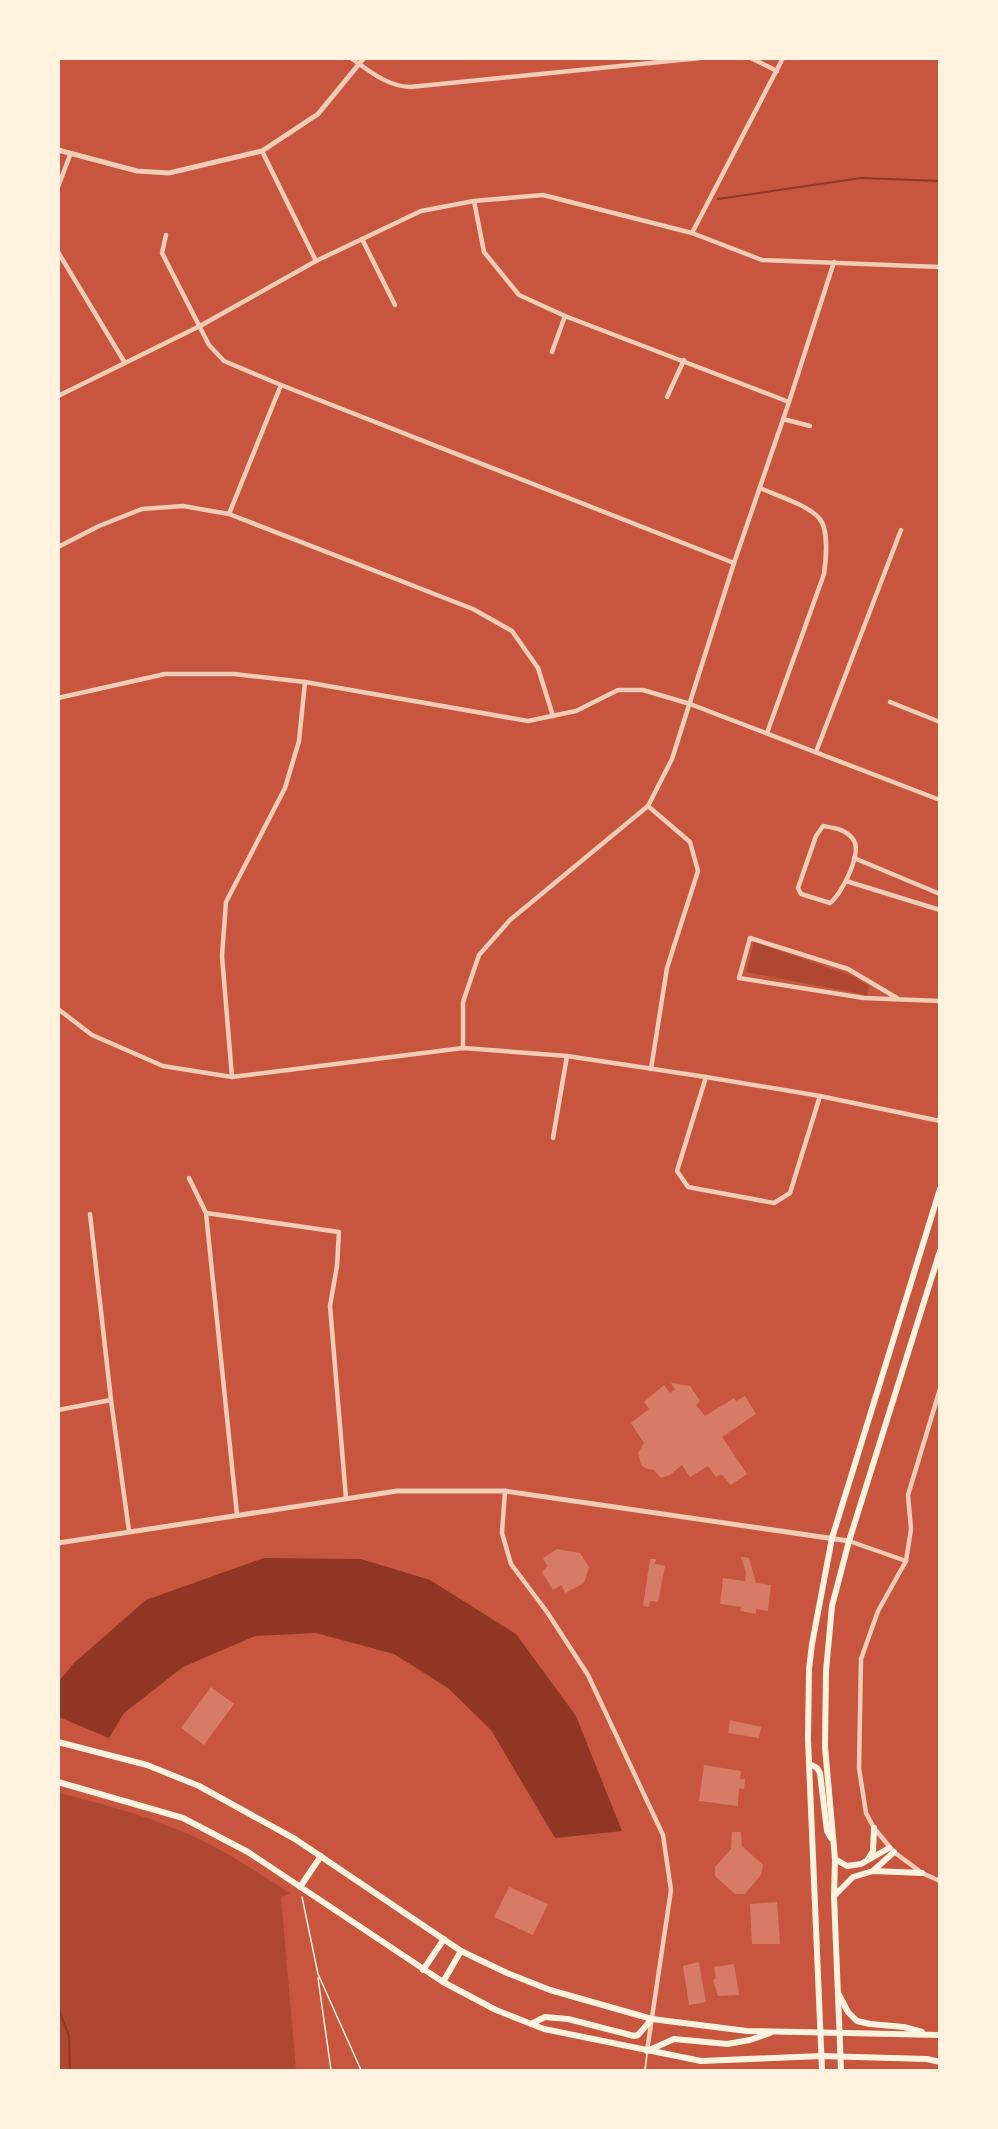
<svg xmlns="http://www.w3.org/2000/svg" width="998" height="2129" viewBox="0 0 998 2129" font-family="'Archivo Narrow',sans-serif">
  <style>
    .green { fill: #ae4732 }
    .water { fill: #8f3625 }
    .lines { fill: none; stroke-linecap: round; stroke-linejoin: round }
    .stream { stroke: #8f3625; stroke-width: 2 }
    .building { fill: #d67c66 }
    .path { stroke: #fff3e0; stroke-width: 1.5 }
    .service { stroke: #f1ccb7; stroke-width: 2 }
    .minor { stroke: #f1ccb7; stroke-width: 4.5 }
    .tertiary { stroke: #f1ccb7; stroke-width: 5 }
    .secondary { stroke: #fff3e0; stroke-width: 6 }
  </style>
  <rect width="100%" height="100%" fill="#c8553d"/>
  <g class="green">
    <path d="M 754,942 L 852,976 L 869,986 L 867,995 L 746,972 Z"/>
    <path d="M 59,1793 C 111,1806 163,1820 211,1845 C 238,1859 264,1877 290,1893 L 281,1897 L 296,2070 L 59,2070 Z"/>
  </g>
  <path class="water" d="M 264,1558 L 361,1559 L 430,1580 L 516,1634 L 576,1716 L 622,1831 L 555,1838 L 491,1730 L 448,1688 L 394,1654 L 316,1633 L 255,1636 L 183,1667 L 124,1713 L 109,1738 L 59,1717 L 59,1681 L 74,1663 L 146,1600 Z"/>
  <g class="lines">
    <g class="stream">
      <path d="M 718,199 L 861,178 L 940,181"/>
      <path d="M 58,2008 L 69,2036 L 70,2070"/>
    </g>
  </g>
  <g class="building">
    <path d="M 671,1383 L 690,1386 L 700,1401 L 696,1405 L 705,1416 L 734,1398 L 736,1401 L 745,1396 L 756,1414 L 722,1437 L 747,1474 L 731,1485 L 721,1474 L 716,1477 L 708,1466 L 690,1477 L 682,1465 L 670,1475 L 661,1478 L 654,1470 L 647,1469 L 641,1465 L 638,1453 L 644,1443 L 631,1423 L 649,1409 L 644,1402 L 664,1385 L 670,1393 L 675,1389 Z"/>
    <path d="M 557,1549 L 580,1553 L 589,1567 L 584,1583 L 565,1593 L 561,1585 L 553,1590 L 542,1572 L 547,1566 L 543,1558 Z"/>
    <path d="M 741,1557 L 749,1558 L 756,1583 L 771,1585 L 768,1611 L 756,1609 L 756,1614 L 740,1611 L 741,1607 L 720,1604 L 723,1578 L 745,1581 L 746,1573 Z"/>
    <path d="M 650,1559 L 656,1559 L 655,1564 L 665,1566 L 658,1602 L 650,1601 L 649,1607 L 643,1606 Z"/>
    <path d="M 211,1687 L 234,1704 L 204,1745 L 181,1728 Z"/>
    <path d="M 730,1720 L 761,1727 L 759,1738 L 728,1733 Z"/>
    <path d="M 704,1765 L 741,1771 L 740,1779 L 745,1779 L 744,1789 L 739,1788 L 738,1806 L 699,1801 Z"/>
    <path d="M 732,1832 L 741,1832 L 742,1846 L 763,1865 L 761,1875 L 745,1894 L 735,1894 L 715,1876 L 715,1867 L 731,1849 Z"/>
    <path d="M 509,1887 L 548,1904 L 533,1935 L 494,1917 Z"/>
    <path d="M 777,1902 L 780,1944 L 752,1944 L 750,1904 Z"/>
    <path d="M 699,1962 L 706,2002 L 689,2005 L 683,1966 Z"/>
    <path d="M 734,1964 L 739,1995 L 718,1996 L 713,1980 L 716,1978 L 714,1967 Z"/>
  </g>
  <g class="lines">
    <g class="path">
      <path d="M 302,1897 L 318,1974 L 361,2070"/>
      <path d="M 318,1978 L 331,2070"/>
    </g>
    <path class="service" d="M 645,2070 L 647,2054"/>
    <g class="minor">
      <path d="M 351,58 C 369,71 387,86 410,87 L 700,58"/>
      <path d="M 751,58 L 777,71"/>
      <path d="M 262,151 L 316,261"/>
      <path d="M 58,187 L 70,155"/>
      <path d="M 474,201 L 484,252 L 519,295 L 565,316 L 789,402"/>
      <path d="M 692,233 L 783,58"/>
      <path d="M 166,235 L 162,253 L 209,345 L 224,361 L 281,385 L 734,563"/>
      <path d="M 362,239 L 395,305"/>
      <path d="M 58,252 L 125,363"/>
      <path d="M 552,352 L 565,316"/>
      <path d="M 58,396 L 200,326 L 316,261 L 421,211 L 474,201 L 543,195 L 692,233 L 762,260 L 940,267"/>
      <path d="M 667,397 L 684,360"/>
      <path d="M 783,419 L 810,426"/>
      <path d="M 760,488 C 775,495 808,505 819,518 C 829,529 826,560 824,574 L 767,733"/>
      <path d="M 229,514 L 281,385"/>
      <path d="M 58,547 L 99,526 L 142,509 L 183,506 L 229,514 L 473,609 L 512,631 L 538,668 L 553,716"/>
      <path d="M 58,698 L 165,674 L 234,674 L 305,682 L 528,721 L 576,711 L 618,690 L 643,690 L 690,704 L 940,800"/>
      <path d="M 890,702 L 940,722"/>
      <path d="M 816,752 L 901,530"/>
      <path d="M 648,806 L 690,842 L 698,871 L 667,968 L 651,1069"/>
      <path d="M 823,826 C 835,828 845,829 853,839 C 863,852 842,894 830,903 L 801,894 L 798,888 L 816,836 Z"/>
      <path d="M 854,858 L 940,894"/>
      <path d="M 846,881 L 940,910"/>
      <path d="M 897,998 L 848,969 L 750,938 L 739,978 L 864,998 L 940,1001"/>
      <path d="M 58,1009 L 92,1035 L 163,1066 L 232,1077 L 463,1048 L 567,1056 L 706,1077 L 820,1096 L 940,1121"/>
      <path d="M 463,1048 L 463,1002 L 479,955 L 510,920 L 648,806 L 672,759 L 734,563 L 789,402 L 834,262"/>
      <path d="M 232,1077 L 222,956 L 226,902 L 285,788 L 299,741 L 305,682"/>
      <path d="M 706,1077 L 677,1171 L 688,1187 L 774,1203 L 790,1193 L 820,1096"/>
      <path d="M 553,1138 L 567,1056"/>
      <path d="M 189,1178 L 206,1213 L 237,1515"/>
      <path d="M 206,1213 L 339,1232 L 337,1266 L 330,1306 L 346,1498"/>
      <path d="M 90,1214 L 111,1400 L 129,1531"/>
      <path d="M 940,1389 L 908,1495 L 911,1529 L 906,1561 L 878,1611 L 861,1659 L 859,1768 L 866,1813 L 874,1828 L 894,1852 L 922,1873 L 940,1881"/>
      <path d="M 58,1410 L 111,1400"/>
      <path d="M 505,1491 L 502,1533 L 511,1564 L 547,1612 L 588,1675 L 663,1835 L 671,1890 L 647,2051"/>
      <path d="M 849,1541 L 906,1561"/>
    </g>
    <g class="tertiary">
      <path d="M 58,150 L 137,171 L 169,173 L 262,151 L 318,114 L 364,58"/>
      <path d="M 58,1543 L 397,1491 L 505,1491 L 849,1541"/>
    </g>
    <g class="secondary">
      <path d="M 58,1742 L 147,1765 L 199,1786 L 295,1839 L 461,1951 L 507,1973 L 550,1990 L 652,2019 L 747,2031 L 940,2035"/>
      <path d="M 810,1764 L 817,1768 L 820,1773 L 827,1831 L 831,1838"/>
      <path d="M 58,1782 L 183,1818 L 248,1852 L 443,1982 L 496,2010 L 544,2029 L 701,2061 L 821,2056 L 927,2059 L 940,2062"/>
      <path d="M 835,1859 L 847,1866 L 861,1864 L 889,1848"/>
      <path d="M 868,1859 L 873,1851 L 874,1828"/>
      <path d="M 874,1870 L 894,1852"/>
      <path d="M 300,1887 L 321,1856"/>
      <path d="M 834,1896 L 853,1877 L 873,1871 L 922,1873"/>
      <path d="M 423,1970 L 444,1939"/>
      <path d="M 443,1982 L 461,1951"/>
      <path d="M 838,1993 L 848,2012 L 857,2021 L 870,2024 L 904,2027 L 922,2032"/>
      <path d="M 531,2024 L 545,2017 L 568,2019 L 634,2036 L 638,2035 L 652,2019"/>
      <path d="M 647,2051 L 674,2039 L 727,2044 L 750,2040 L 770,2033"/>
      <path d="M 822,2070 L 808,1739 L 809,1669 L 812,1644 L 832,1538 L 940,1189"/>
      <path d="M 841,2070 L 834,1896 L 835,1859 L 825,1747 L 826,1671 L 832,1606 L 849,1541 L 940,1251"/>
    </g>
  </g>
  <rect width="998" height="2129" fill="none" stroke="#fff3e0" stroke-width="120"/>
</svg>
